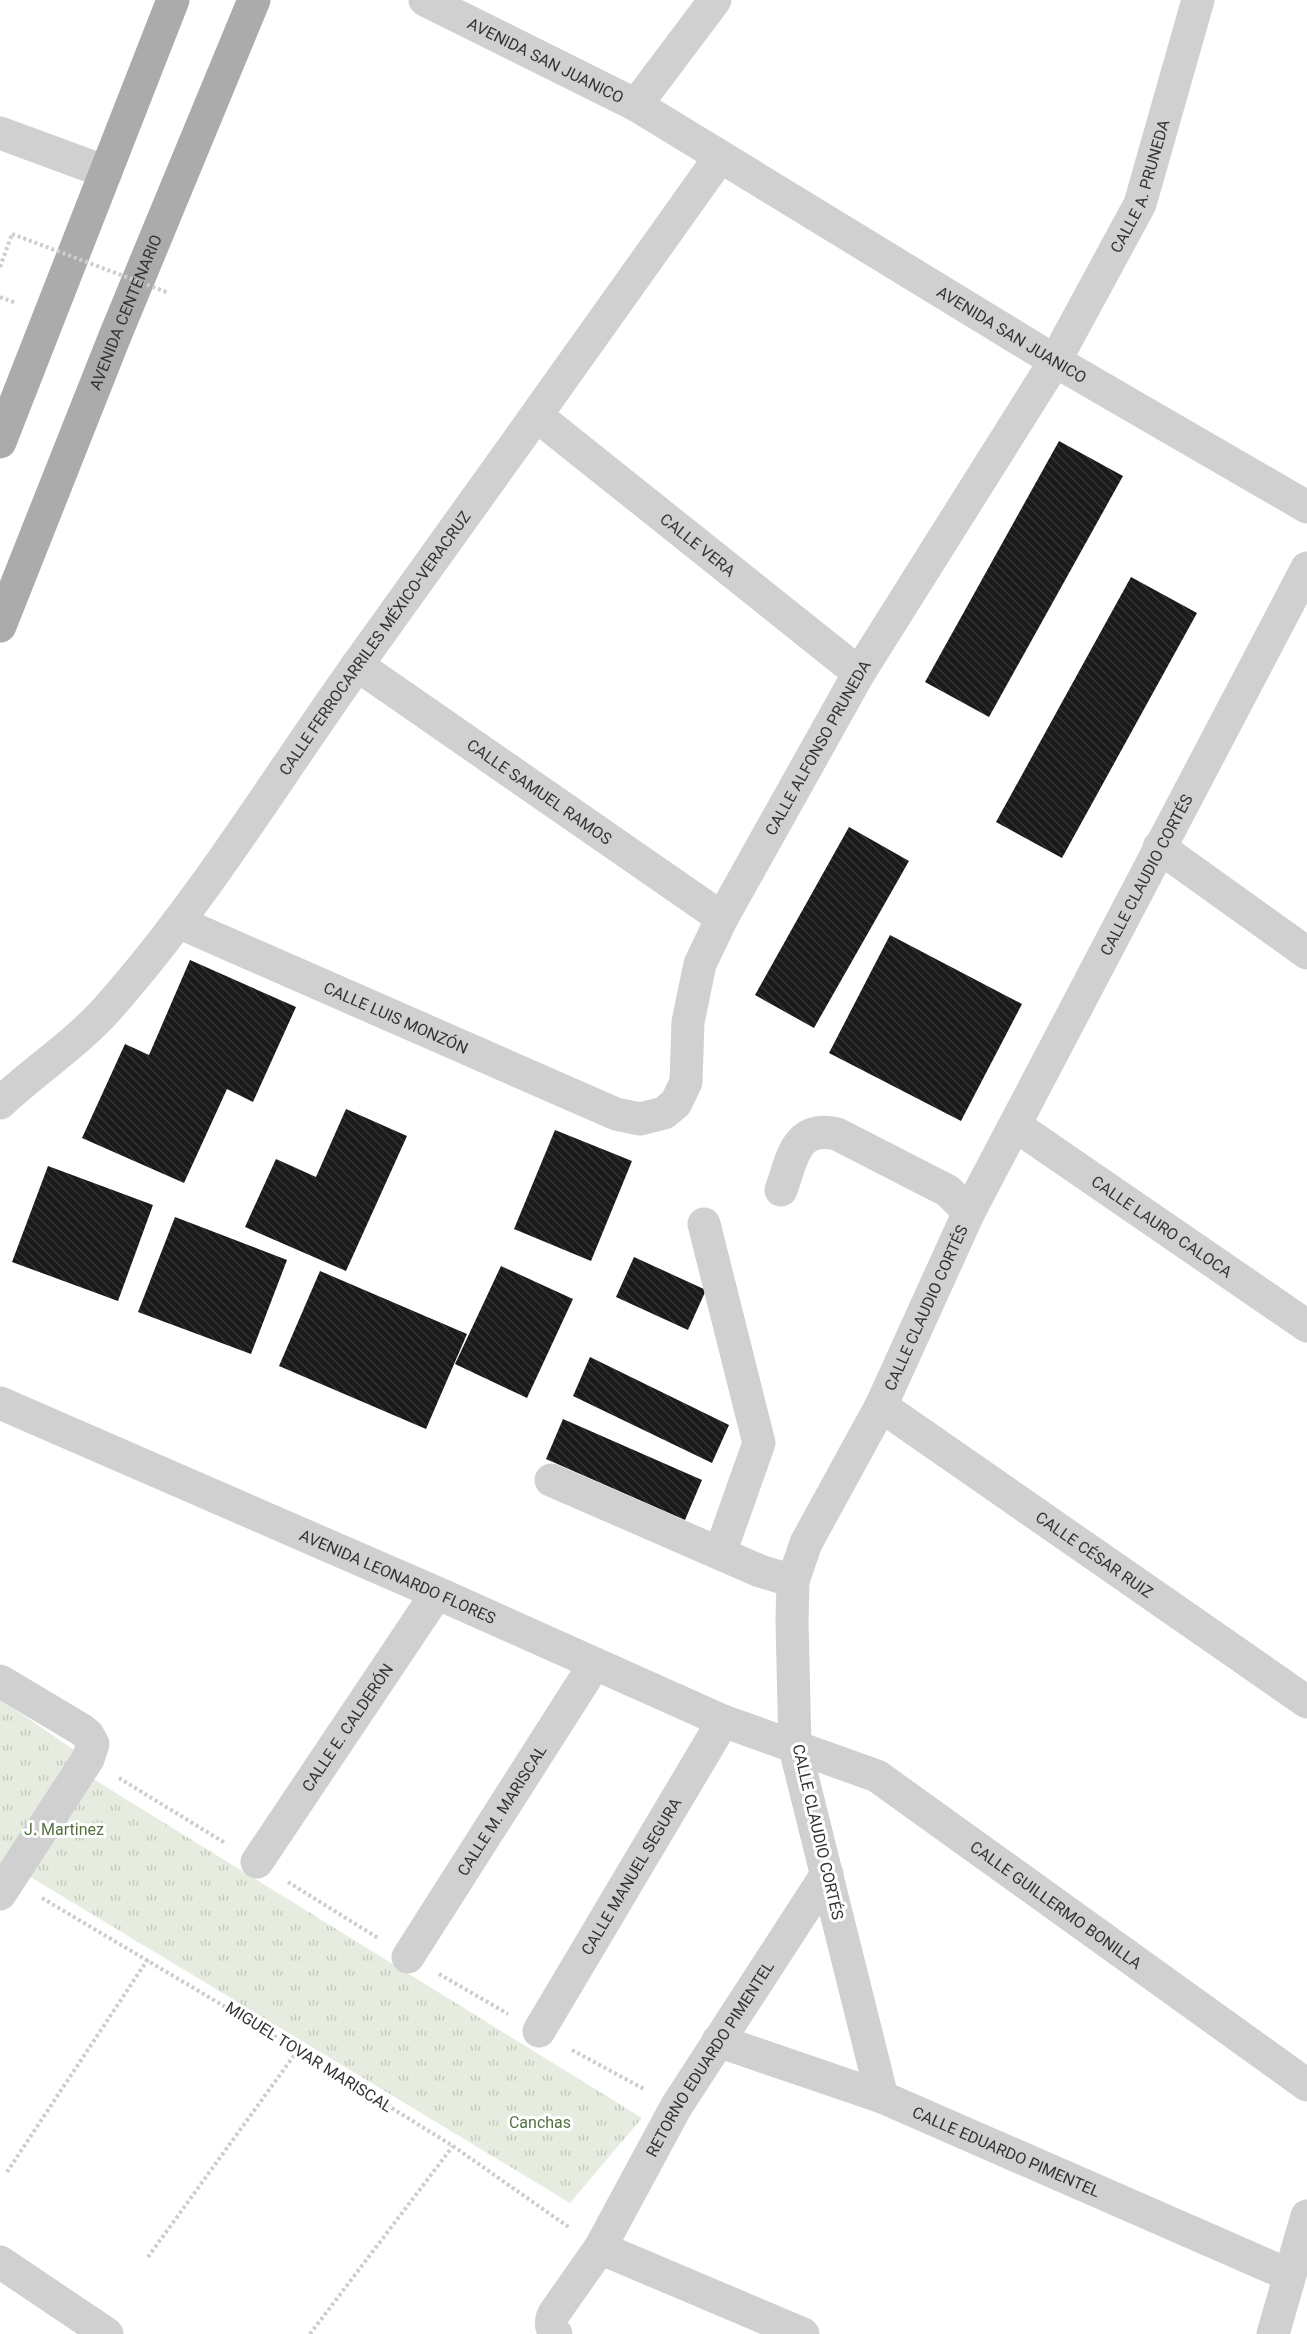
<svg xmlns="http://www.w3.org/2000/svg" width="1307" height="2334" viewBox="0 0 1307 2334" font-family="Roboto,sans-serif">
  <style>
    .park { fill: url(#park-tufts) }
    .building { fill: url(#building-back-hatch) }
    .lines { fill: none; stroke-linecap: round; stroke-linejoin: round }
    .path { stroke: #cdcdcd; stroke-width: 4; stroke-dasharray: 3 3; stroke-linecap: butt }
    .minor { stroke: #d0d0d0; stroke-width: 33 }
    .major { stroke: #ababab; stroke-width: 33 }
    .path-bridge { stroke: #cdcdcd; stroke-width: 4; stroke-dasharray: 3 3; stroke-linecap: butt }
    .labels { text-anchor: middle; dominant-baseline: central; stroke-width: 6; stroke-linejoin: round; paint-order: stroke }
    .street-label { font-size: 16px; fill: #333; stroke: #fff }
    .park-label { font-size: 16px; fill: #56703f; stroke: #fff }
  </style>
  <defs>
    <pattern id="park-tufts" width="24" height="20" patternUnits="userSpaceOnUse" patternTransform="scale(1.5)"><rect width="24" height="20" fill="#e6ecdf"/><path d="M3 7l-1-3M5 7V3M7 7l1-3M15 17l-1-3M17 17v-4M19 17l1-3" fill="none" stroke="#c6cbc0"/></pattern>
    <pattern id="building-back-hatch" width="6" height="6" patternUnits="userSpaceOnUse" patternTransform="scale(1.5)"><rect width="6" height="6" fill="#1a1a1a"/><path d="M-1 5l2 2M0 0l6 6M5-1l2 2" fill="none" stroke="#333"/></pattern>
  </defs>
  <rect width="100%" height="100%" fill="#fff"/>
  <path class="park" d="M 0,1699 L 77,1752 L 69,1764 L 642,2118 L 570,2203 L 4,1861 L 0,1867 Z"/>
  <g class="building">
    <path d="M 1059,441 L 1123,476 L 989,717 L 925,682 Z"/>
    <path d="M 1131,577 L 1197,613 L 1062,858 L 996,822 Z"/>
    <path d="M 849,827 L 909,861 L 814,1028 L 755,995 Z"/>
    <path d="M 890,935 L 1022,1004 L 961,1121 L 829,1053 Z"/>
    <path d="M 190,960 L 296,1007 L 253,1102 L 227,1089 L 184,1183 L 82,1138 L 125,1044 L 149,1055 Z"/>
    <path d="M 346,1109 L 407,1136 L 346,1271 L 245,1227 L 276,1159 L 316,1177 Z"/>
    <path d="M 555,1130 L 632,1161 L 591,1261 L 514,1229 Z"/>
    <path d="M 48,1166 L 153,1205 L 118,1301 L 12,1262 Z"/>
    <path d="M 175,1217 L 287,1260 L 251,1354 L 138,1312 Z"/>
    <path d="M 634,1257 L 706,1290 L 688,1330 L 616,1297 Z"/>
    <path d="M 501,1266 L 573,1299 L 527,1398 L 455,1364 Z"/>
    <path d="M 320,1271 L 467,1334 L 426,1429 L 279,1366 Z"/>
    <path d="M 590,1357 L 729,1425 L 712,1463 L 573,1396 Z"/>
    <path d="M 563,1419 L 702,1480 L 685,1520 L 546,1459 Z"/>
  </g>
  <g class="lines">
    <g class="path">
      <path d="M 0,267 L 12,234"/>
      <path d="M 0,297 L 16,303"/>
      <path d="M 119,1778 L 225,1843"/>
      <path d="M 288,1882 L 378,1938"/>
      <path d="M 42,1898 L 298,2050 L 453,2146 L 570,2228"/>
      <path d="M 439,1974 L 508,2014"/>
      <path d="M 572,2050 L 644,2089"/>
      <path d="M 7,2172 L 148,1959"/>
      <path d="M 148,2257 L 298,2050"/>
      <path d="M 310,2334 L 453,2146"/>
    </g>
    <g class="minor">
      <path id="s1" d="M 425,0 L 636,105 L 1055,361 L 1307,507"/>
      <path d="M 636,105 L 715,0"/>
      <path d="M 0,133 L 106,172"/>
      <path id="s2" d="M 537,416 L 859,673"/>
      <path id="s3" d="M 357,665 L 722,918"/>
      <path d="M 1159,847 L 1307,953"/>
      <path id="s4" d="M 178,922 L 616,1114 L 640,1119 L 664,1113 L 676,1103 L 686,1082 L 688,1022 L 700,964 L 722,918 L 859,673 L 1055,361 L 1140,204 L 1198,0"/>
      <path id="s5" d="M 0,1103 C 35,1070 76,1044 108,1008 C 202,902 276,779 358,664 C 479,495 600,327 720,157"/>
      <path id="s6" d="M 1016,1126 L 1307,1326"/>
      <path d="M 781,1190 C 792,1160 795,1124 837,1134 L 948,1191 L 969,1212"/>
      <path d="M 704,1224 L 759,1443 L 720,1553"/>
      <path id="s7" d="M 0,1403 L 437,1593 L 723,1721 L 877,1776 L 1307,2085"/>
      <path id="s8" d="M 881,1406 L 1307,1702"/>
      <path d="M 551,1480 L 760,1571 L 793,1581"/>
      <path d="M 0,1681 L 82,1730 L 88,1735 L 93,1744 L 88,1759 L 0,1894"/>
      <path id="s9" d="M 257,1862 L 437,1593"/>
      <path id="s10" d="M 408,1957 L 594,1665"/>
      <path id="s11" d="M 539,2031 L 723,1721"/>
      <path id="s12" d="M 718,2041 L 882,2097 L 1289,2275"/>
      <path id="s13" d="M 882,2097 L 795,1748 L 792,1621 L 793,1581 L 806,1543 L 881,1406 L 969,1212 L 1307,568"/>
      <path d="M 600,2248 L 803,2334"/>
      <path d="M 0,2262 L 107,2334"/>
      <path id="s14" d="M 556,2334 C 550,2328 550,2319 555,2312 L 600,2248 L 676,2107 L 827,1874"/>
      <path d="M 1273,2334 L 1307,2216"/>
    </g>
    <g class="major">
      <path d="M 0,442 L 173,0"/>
      <path id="s15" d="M 0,626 L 115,336 L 254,0"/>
    </g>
    <path class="path-bridge" d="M 12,234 L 169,293"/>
  </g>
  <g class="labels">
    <g class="street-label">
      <text stroke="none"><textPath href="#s1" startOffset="135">AVENIDA SAN JUANICO</textPath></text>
      <text stroke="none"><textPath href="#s4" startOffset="1581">CALLE A. PRUNEDA</textPath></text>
      <text stroke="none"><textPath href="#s15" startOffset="338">AVENIDA CENTENARIO</textPath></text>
      <text stroke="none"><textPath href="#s1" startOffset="676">AVENIDA SAN JUANICO</textPath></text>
      <text stroke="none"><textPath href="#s2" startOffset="206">CALLE VERA</textPath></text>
      <text stroke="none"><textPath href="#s5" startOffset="596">CALLE FERROCARRILES MÉXICO-VERACRUZ</textPath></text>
      <text stroke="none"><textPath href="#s4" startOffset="932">CALLE ALFONSO PRUNEDA</textPath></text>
      <text stroke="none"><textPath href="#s3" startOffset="222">CALLE SAMUEL RAMOS</textPath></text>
      <text stroke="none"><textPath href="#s13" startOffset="1317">CALLE CLAUDIO CORTÉS</textPath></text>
      <text stroke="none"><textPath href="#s4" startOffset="238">CALLE LUIS MONZÓN</textPath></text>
      <text stroke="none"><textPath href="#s6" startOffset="177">CALLE LAURO CALOCA</textPath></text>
      <text stroke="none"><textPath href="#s13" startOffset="831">CALLE CLAUDIO CORTÉS</textPath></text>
      <text stroke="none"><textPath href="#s8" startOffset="260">CALLE CÉSAR RUIZ</textPath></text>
      <text stroke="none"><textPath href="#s7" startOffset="434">AVENIDA LEONARDO FLORES</textPath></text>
      <text stroke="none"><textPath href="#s9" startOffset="162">CALLE E. CALDERÓN</textPath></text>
      <text stroke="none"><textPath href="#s10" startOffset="174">CALLE M. MARISCAL</textPath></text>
      <text transform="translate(818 1832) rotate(77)">CALLE CLAUDIO CORTÉS</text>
      <text stroke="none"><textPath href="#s11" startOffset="180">CALLE MANUEL SEGURA</textPath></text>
      <text stroke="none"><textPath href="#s7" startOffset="1174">CALLE GUILLERMO BONILLA</textPath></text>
      <text transform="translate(309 2057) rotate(32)">MIGUEL TOVAR MARISCAL</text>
      <text stroke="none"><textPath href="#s14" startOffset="321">RETORNO EDUARDO PIMENTEL</textPath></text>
      <text stroke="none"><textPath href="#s12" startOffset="309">CALLE EDUARDO PIMENTEL</textPath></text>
    </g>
    <g class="park-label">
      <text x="64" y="1829">J. Martinez</text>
      <text x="540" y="2122">Canchas</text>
    </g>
  </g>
</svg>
